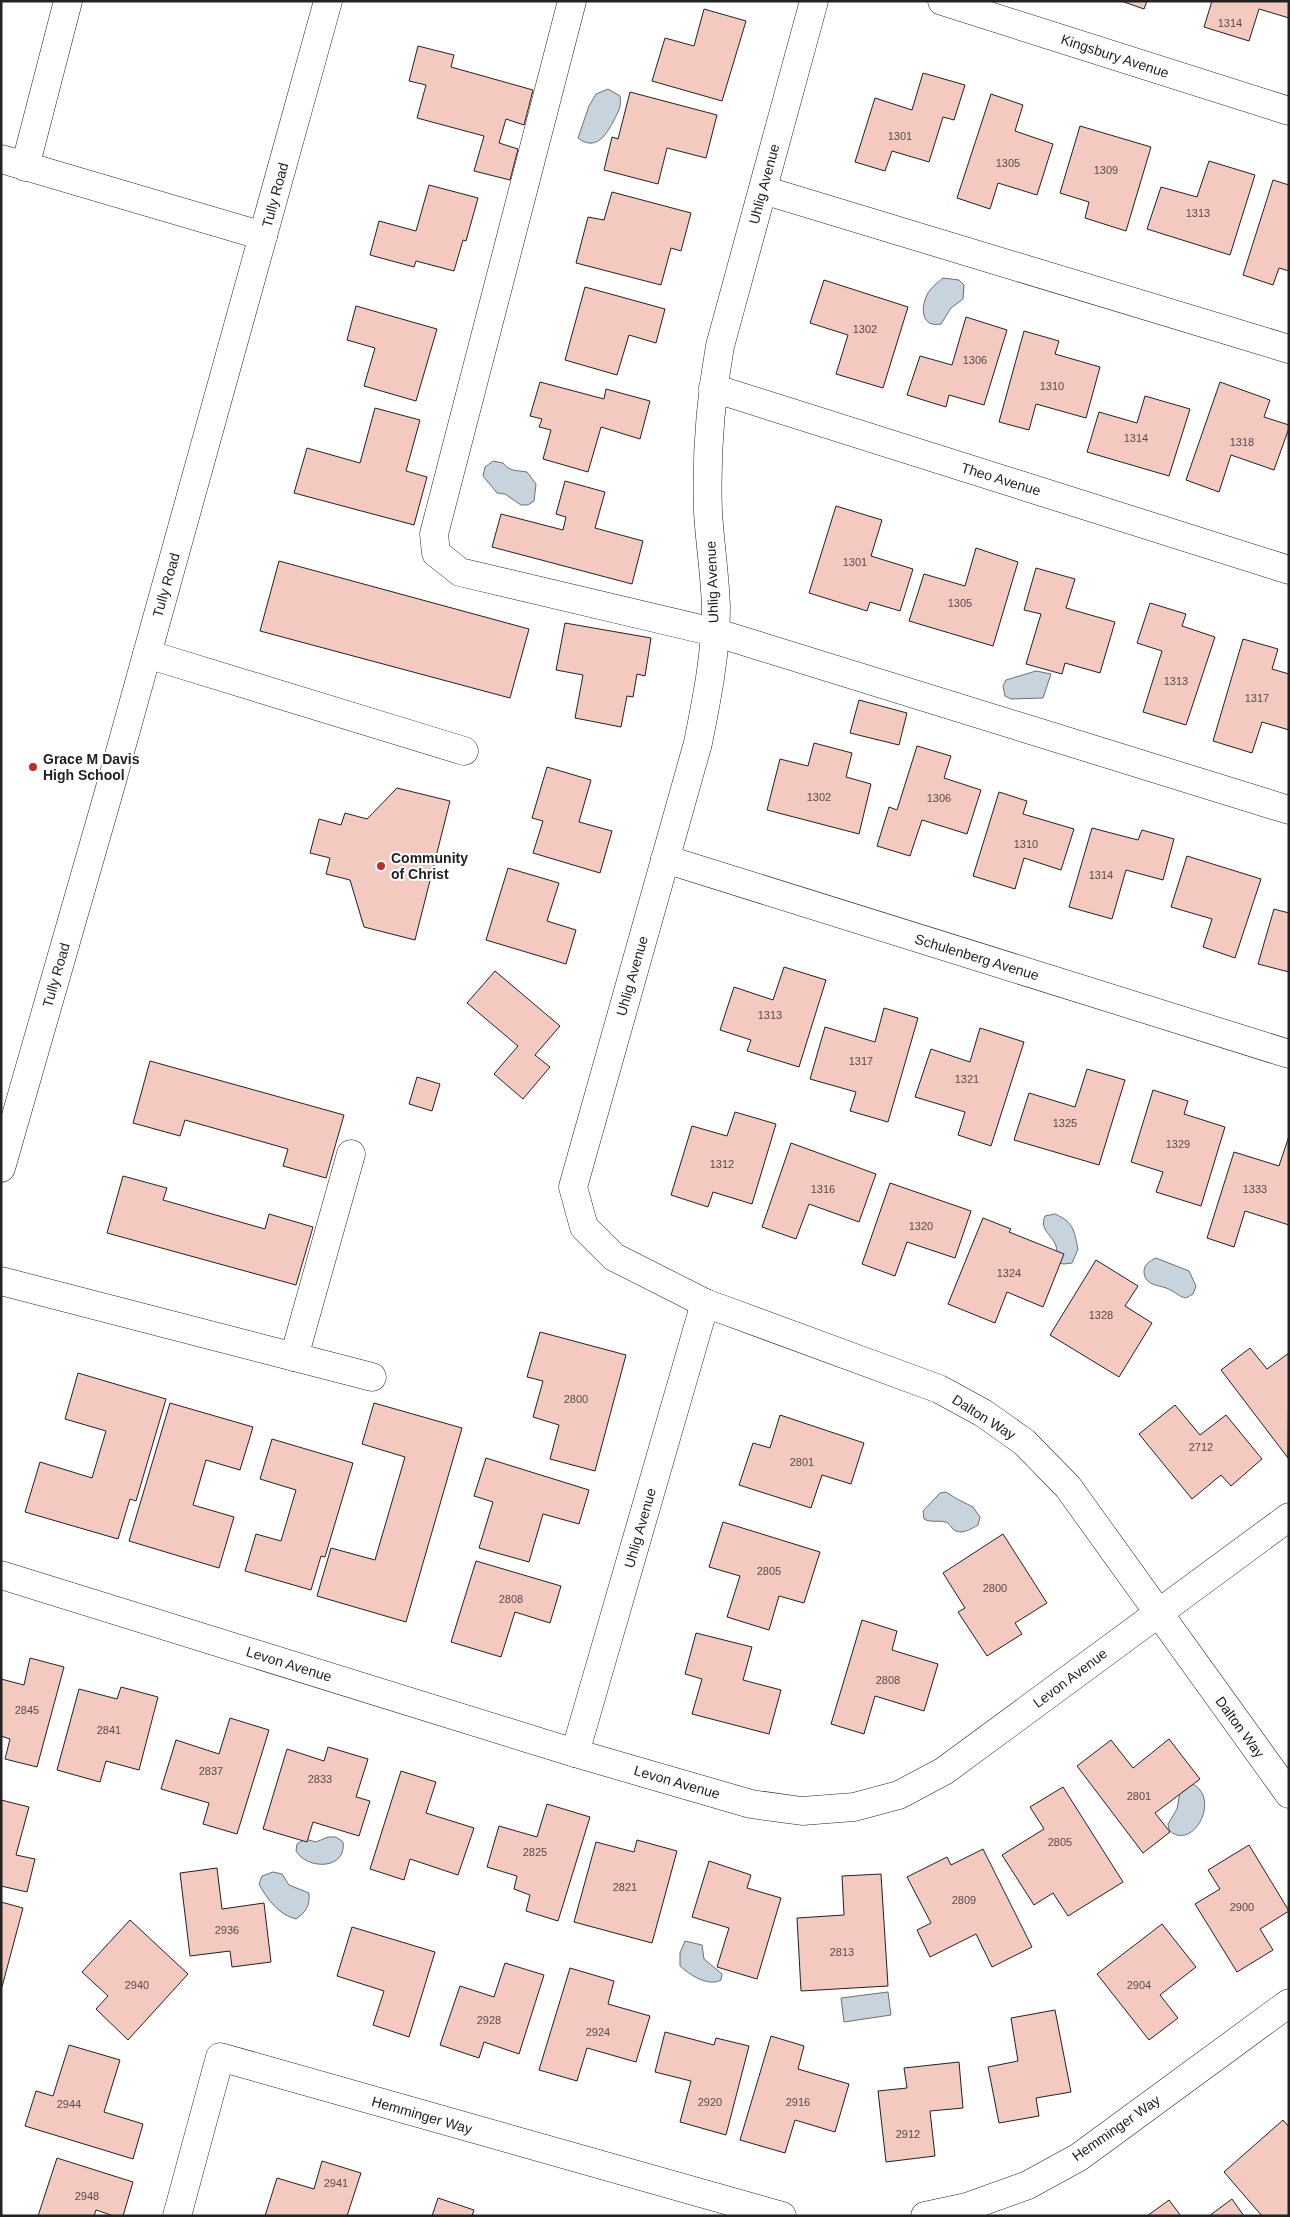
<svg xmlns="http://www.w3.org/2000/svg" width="1290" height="2217" viewBox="0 0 1290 2217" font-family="Arial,sans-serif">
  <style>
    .water { fill: #c7d3dd; stroke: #6f6f6f }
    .building { fill: #f3c9c0; stroke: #222 }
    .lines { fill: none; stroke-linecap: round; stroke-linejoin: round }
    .minor-casing { stroke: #222; stroke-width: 29 }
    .major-casing { stroke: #222; stroke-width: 29 }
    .minor { stroke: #fff; stroke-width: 28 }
    .major { stroke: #fff; stroke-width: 28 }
    .poi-dot { fill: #c62828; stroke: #fff; stroke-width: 2 }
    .labels { text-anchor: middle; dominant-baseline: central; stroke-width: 4; stroke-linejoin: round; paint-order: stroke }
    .number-label { font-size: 11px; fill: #564c4a }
    .street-label { font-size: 14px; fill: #222; stroke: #fff }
    .poi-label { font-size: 14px; font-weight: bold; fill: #222; stroke: #fff; text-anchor: start }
  </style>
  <rect width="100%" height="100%" fill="#fff"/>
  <g class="water">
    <path d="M 608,89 L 620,96 C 622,107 618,112 613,122 C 605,137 595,151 578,138 L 589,106 L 596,94 Z"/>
    <path d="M 943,278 L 959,280 L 964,285 L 963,299 L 951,308 L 941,324 C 922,328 920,309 927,295 C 930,288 937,283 943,278 Z"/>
    <path d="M 493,461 L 503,463 C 510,472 516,470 527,472 L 536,484 L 534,501 L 528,505 L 521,505 L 505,494 L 497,493 L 483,476 L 485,467 Z"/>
    <path d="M 1036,671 L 1051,674 L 1043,698 L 1011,699 L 1005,696 L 1003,686 L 1006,680 Z"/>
    <path d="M 1055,1214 C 1074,1222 1074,1231 1078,1249 L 1072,1263 L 1064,1264 L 1058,1263 C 1055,1257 1058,1252 1056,1246 C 1052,1234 1039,1230 1045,1216 Z"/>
    <path d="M 1156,1258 L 1189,1271 L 1196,1286 L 1193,1294 L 1186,1298 C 1178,1296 1178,1294 1172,1291 C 1163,1284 1145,1288 1144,1272 C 1144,1264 1150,1261 1156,1258 Z"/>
    <path d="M 946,1492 L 957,1499 L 973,1507 L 980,1517 L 978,1525 C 971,1529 962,1535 954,1530 C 951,1528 950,1523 945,1522 C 938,1520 931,1523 924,1519 L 923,1511 L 940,1493 Z"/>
    <path d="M 1191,1783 C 1223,1798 1192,1853 1169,1830 L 1168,1824 L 1177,1809 L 1180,1792 Z"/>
    <path d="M 328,1837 L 336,1837 L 343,1842 C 347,1870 307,1870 296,1851 L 297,1844 L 305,1839 L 316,1842 Z"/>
    <path d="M 273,1872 L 282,1874 L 289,1885 L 309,1893 C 310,1906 306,1912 296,1919 C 279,1915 267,1899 259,1884 L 262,1876 Z"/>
    <path d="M 685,1941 L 702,1945 L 704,1959 L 722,1974 L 721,1980 C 708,1987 690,1975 680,1966 L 680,1953 Z"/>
    <path d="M 888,1992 L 891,2015 L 844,2022 L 841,1998 Z"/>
  </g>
  <g class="building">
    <path d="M 1121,1 L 1147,1 L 1144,9 Z"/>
    <path d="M 1212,1 L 1289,1 L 1289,18 L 1259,9 L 1249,41 L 1204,27 Z"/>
    <path d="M 704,9 L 746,21 L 722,101 L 652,81 L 665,38 L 694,46 Z"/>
    <path d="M 418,46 L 454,55 L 451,67 L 533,90 L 524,125 L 506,119 L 499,143 L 518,149 L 510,180 L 474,171 L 484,136 L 417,118 L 426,85 L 409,81 Z"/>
    <path d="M 923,73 L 965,85 L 954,120 L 943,117 L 929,162 L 892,151 L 885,171 L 855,162 L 875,98 L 912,110 Z"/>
    <path d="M 630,92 L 717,115 L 706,158 L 667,148 L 658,184 L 604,170 L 612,137 L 618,139 Z"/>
    <path d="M 991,94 L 1023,105 L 1015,131 L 1053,144 L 1037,195 L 998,183 L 990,209 L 957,198 Z"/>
    <path d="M 1080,126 L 1151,147 L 1126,231 L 1085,218 L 1089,202 L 1060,193 Z"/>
    <path d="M 1209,161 L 1255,175 L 1230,255 L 1147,229 L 1161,187 L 1197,197 Z"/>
    <path d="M 1273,180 L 1289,185 L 1289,271 L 1279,268 L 1273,285 L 1243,275 Z"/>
    <path d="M 429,185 L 478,198 L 466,241 L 463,240 L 454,271 L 416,261 L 414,267 L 370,255 L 379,221 L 416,231 Z"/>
    <path d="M 612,192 L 691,213 L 681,251 L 671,248 L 661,285 L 576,263 L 588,217 L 604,220 Z"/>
    <path d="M 824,280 L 908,307 L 883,388 L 836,374 L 848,335 L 810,323 Z"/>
    <path d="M 585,287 L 665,309 L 656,343 L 629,335 L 617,375 L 565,360 Z"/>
    <path d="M 356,306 L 437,329 L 416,401 L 364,386 L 375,348 L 347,340 Z"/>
    <path d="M 966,317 L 1007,330 L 984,405 L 949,395 L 946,407 L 907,395 L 920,356 L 952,365 Z"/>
    <path d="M 1024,331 L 1059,341 L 1055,354 L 1100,367 L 1086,418 L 1036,404 L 1029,430 L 999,422 Z"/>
    <path d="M 540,382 L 604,399 L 606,389 L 650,401 L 640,439 L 601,427 L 588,472 L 543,459 L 551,430 L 539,427 L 542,419 L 530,416 Z"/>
    <path d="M 1220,382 L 1270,400 L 1264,417 L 1289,425 L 1289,428 L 1274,470 L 1231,455 L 1219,492 L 1186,480 Z"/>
    <path d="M 1145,396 L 1190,409 L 1169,476 L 1087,452 L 1099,412 L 1137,423 Z"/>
    <path d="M 375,408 L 420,420 L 406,471 L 427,477 L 414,525 L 294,493 L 307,448 L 360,463 Z"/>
    <path d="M 565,481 L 605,492 L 595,528 L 643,541 L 632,584 L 492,547 L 501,514 L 563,530 L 566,517 L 556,514 Z"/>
    <path d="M 836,506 L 882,520 L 871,556 L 913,569 L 900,611 L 870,602 L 867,611 L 809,593 Z"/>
    <path d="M 976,548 L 1018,562 L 993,646 L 909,621 L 924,574 L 965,586 Z"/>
    <path d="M 279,561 L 529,629 L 510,698 L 260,631 Z"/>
    <path d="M 1036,568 L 1075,579 L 1066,608 L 1115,622 L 1100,673 L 1065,663 L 1062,674 L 1026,664 L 1041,614 L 1024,610 Z"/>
    <path d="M 1150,603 L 1186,614 L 1182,626 L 1215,637 L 1186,725 L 1143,712 L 1162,651 L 1137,643 Z"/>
    <path d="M 565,623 L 651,638 L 645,676 L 637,674 L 633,697 L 627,696 L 621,727 L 575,718 L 583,675 L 556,670 Z"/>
    <path d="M 1243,639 L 1278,649 L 1272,669 L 1289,674 L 1289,730 L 1262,722 L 1252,753 L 1213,741 Z"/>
    <path d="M 859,700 L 907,713 L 899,745 L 850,733 Z"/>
    <path d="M 814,743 L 852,753 L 846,777 L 871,784 L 859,834 L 767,810 L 780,759 L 808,766 Z"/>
    <path d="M 917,746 L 951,756 L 944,778 L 981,790 L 967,834 L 922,820 L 910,856 L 877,846 L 889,807 L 897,810 Z"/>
    <path d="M 547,767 L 591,780 L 579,822 L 612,831 L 600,873 L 533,853 L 543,821 L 532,818 Z"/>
    <path d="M 397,788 L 450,801 L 415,940 L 364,927 L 350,880 L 326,874 L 330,858 L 310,853 L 319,819 L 341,825 L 345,813 L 367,819 Z"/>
    <path d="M 999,792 L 1027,801 L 1023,814 L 1074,829 L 1061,870 L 1024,858 L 1015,889 L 973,876 Z"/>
    <path d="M 1092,828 L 1138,840 L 1142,830 L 1174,839 L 1163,880 L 1126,870 L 1112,919 L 1069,907 Z"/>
    <path d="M 1187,856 L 1261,879 L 1235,958 L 1203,947 L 1212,919 L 1171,907 Z"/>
    <path d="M 508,868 L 559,883 L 547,921 L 576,930 L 566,964 L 486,940 Z"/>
    <path d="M 1274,909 L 1289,913 L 1289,972 L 1258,964 Z"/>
    <path d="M 784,967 L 826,980 L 799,1067 L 747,1051 L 751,1040 L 720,1030 L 734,987 L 773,1000 Z"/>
    <path d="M 495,971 L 560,1026 L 535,1055 L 550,1067 L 523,1099 L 494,1074 L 518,1046 L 467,1003 Z"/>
    <path d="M 884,1008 L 918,1018 L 888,1122 L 850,1111 L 856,1092 L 810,1079 L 825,1027 L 875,1042 Z"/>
    <path d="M 980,1028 L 1024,1042 L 991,1146 L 958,1135 L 965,1112 L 915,1097 L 931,1049 L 970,1062 Z"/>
    <path d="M 150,1061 L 344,1115 L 326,1178 L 283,1166 L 288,1149 L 185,1120 L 180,1136 L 133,1123 Z"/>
    <path d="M 1087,1069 L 1125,1080 L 1099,1165 L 1014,1140 L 1029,1093 L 1075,1107 Z"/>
    <path d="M 417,1077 L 440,1084 L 432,1111 L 409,1104 Z"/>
    <path d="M 1153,1090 L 1188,1101 L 1184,1114 L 1225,1127 L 1201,1206 L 1156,1192 L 1163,1172 L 1131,1162 Z"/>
    <path d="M 735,1112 L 776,1124 L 752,1204 L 713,1192 L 708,1207 L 671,1195 L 692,1126 L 727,1136 Z"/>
    <path d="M 1289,1136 L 1289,1225 L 1245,1211 L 1234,1247 L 1207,1238 L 1234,1152 L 1279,1166 Z"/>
    <path d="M 791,1143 L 876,1174 L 859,1222 L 809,1204 L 796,1239 L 762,1227 Z"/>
    <path d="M 123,1176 L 167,1188 L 163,1200 L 265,1229 L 269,1214 L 313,1227 L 296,1285 L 107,1233 Z"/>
    <path d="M 890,1183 L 971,1211 L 955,1258 L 907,1242 L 895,1276 L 862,1264 Z"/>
    <path d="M 983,1218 L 1011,1229 L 1009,1232 L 1064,1254 L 1043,1307 L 1007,1292 L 995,1323 L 948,1304 Z"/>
    <path d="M 1096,1260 L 1138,1286 L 1125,1306 L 1152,1323 L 1119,1377 L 1050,1335 Z"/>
    <path d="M 540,1332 L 626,1355 L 595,1471 L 550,1459 L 559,1425 L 533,1417 L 543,1381 L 527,1377 Z"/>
    <path d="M 1250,1348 L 1267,1369 L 1289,1353 L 1288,1458 L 1221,1370 Z"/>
    <path d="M 78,1373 L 166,1399 L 136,1501 L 130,1499 L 118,1539 L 25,1512 L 40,1462 L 92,1478 L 106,1431 L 65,1419 Z"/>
    <path d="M 170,1403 L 253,1427 L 240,1470 L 206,1460 L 193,1505 L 234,1517 L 219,1568 L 129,1541 Z"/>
    <path d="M 374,1403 L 462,1428 L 406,1622 L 317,1596 L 331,1548 L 375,1560 L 405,1457 L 362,1444 Z"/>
    <path d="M 1175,1405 L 1200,1435 L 1226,1415 L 1262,1459 L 1231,1486 L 1221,1475 L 1192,1499 L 1139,1434 Z"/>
    <path d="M 780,1415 L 864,1443 L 851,1484 L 822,1475 L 811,1508 L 739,1485 L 753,1443 L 770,1448 Z"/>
    <path d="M 272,1439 L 353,1463 L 325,1557 L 321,1556 L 311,1590 L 245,1571 L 256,1534 L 281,1541 L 296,1490 L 260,1479 Z"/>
    <path d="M 486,1458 L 589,1490 L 579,1524 L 543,1514 L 529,1562 L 479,1548 L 493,1502 L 474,1496 Z"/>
    <path d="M 723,1522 L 820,1552 L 804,1603 L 779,1596 L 769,1630 L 727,1617 L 740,1576 L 709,1567 Z"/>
    <path d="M 1003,1534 L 1047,1603 L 1015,1623 L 1022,1634 L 987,1656 L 958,1612 L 965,1608 L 943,1573 Z"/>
    <path d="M 476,1561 L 561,1586 L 550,1623 L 515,1612 L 501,1657 L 451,1642 Z"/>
    <path d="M 862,1620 L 897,1631 L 892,1650 L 938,1664 L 924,1711 L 875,1696 L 864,1734 L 831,1724 Z"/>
    <path d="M 696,1633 L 752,1647 L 743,1680 L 781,1690 L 769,1734 L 692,1714 L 702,1679 L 685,1674 Z"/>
    <path d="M 30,1658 L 64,1667 L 37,1767 L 5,1759 L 10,1739 L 1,1736 L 1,1679 L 24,1685 Z"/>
    <path d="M 121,1687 L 158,1697 L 139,1770 L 106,1761 L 100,1782 L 57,1770 L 79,1689 L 117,1699 Z"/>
    <path d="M 230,1718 L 269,1730 L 237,1834 L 203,1824 L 209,1803 L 161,1789 L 176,1740 L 219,1754 Z"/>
    <path d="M 1169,1739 L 1200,1779 L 1155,1813 L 1170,1832 L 1143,1853 L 1077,1766 L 1111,1740 L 1133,1768 Z"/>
    <path d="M 328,1747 L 368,1759 L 356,1797 L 370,1801 L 359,1836 L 313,1822 L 307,1842 L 263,1829 L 287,1749 L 324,1761 Z"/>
    <path d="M 401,1771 L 436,1782 L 426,1813 L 474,1828 L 458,1875 L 410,1859 L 404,1880 L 370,1869 Z"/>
    <path d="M 1063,1787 L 1123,1882 L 1068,1916 L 1053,1893 L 1034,1905 L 1002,1855 L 1044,1829 L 1030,1807 Z"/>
    <path d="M 1,1800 L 29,1807 L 16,1855 L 35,1859 L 27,1892 L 1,1886 Z"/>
    <path d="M 547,1804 L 590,1817 L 558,1921 L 526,1911 L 530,1895 L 514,1889 L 517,1876 L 487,1867 L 499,1826 L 537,1837 Z"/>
    <path d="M 637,1840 L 677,1851 L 652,1943 L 574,1922 L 596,1842 L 634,1852 Z"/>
    <path d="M 1249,1845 L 1289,1911 L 1260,1929 L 1273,1950 L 1237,1972 L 1195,1904 L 1220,1889 L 1208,1870 Z"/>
    <path d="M 983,1849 L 1032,1947 L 992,1967 L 976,1934 L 930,1957 L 917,1930 L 931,1923 L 907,1877 L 947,1857 L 951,1865 Z"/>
    <path d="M 709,1861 L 751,1875 L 747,1888 L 781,1898 L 757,1979 L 717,1967 L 729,1928 L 692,1917 Z"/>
    <path d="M 217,1868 L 222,1909 L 264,1903 L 271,1962 L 232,1967 L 230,1951 L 190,1956 L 180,1873 Z"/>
    <path d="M 881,1874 L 888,1986 L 801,1991 L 797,1918 L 844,1915 L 842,1876 Z"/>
    <path d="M 1,1902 L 23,1908 L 2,1987 L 1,1986 Z"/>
    <path d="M 130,1920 L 188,1974 L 128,2040 L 96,2009 L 108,1996 L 82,1972 Z"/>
    <path d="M 1162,1924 L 1196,1967 L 1160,1995 L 1178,2018 L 1149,2040 L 1097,1974 Z"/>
    <path d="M 352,1927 L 435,1952 L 409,2037 L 373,2025 L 384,1991 L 337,1976 Z"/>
    <path d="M 505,1963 L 544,1975 L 519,2054 L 484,2042 L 479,2058 L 440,2045 L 460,1986 L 494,1997 Z"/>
    <path d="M 570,1968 L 614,1981 L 608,2004 L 650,2016 L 636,2062 L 587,2048 L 577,2081 L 539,2070 Z"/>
    <path d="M 1055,2010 L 1071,2092 L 1036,2098 L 1039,2116 L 999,2123 L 988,2067 L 1018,2061 L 1011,2018 Z"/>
    <path d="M 665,2032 L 714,2045 L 716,2038 L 749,2046 L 726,2135 L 680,2122 L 691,2081 L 655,2072 Z"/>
    <path d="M 771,2036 L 804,2046 L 798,2069 L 849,2084 L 835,2132 L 795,2120 L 785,2153 L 740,2140 Z"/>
    <path d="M 69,2045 L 120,2060 L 104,2112 L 143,2124 L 133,2159 L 25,2126 L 36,2091 L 53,2096 Z"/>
    <path d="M 959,2062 L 963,2108 L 930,2111 L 935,2156 L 886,2162 L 878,2091 L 907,2088 L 904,2068 Z"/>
    <path d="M 1283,2120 L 1289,2127 L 1289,2216 L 1262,2216 L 1224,2172 Z"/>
    <path d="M 57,2158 L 133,2182 L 123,2216 L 114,2216 L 96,2210 L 94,2216 L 38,2216 Z"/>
    <path d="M 322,2161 L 361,2173 L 347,2216 L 265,2216 L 277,2178 L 314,2189 Z"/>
    <path d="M 438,2198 L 474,2210 L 472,2216 L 432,2216 Z"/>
    <path d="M 1232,2199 L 1244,2216 L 1209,2216 Z"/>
    <path d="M 1169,2200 L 1181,2216 L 1147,2216 Z"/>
  </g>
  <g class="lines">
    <defs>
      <g id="minor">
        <path d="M 572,1 L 434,534 L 436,553 L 460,572 L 714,632 L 1289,810"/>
        <path d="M 814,1 L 720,346 C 710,402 706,456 708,512 C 710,544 715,576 716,607 C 716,653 707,698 698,743 L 573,1187 L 584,1227 L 614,1257 L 705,1303 L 939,1389 L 983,1413 L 1024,1442 L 1068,1487 L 1289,1794"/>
        <path d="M 942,1 L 1289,111"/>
        <path d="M 1,159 L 263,236"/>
        <path d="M 25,167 L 68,1"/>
        <path d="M 763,190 L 1289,349"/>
        <path d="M 713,388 L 1289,570"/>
        <path d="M 147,654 L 464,751"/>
        <path d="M 665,859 L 1289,1054"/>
        <path d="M 1,1281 L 372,1377"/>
        <path d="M 294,1357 L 351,1154"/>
        <path d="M 1,1575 L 575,1753 L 751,1804 L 802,1811 L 854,1807 L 899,1795 L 944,1771 L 1289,1517"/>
        <path d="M 575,1753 L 705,1303"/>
        <path d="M 177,2216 L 220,2057 L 782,2216"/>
        <path d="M 925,2216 L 967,2207 L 1028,2185 L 1079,2157 L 1289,2003"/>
      </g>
      <path id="major" d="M 1,1168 L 108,795 L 328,1"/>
    </defs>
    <use href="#minor" class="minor-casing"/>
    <use href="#major" class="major-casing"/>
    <use href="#minor" class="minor"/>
    <use href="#major" class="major"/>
  </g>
  <g class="poi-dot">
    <circle cx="33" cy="767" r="5"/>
    <circle cx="381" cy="866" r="5"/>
  </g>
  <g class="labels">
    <g class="number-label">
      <text x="1230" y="23">1314</text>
      <text x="900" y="136">1301</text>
      <text x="1008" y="163">1305</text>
      <text x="1106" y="170">1309</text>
      <text x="1198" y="213">1313</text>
      <text x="865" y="329">1302</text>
      <text x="975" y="360">1306</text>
      <text x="1052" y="386">1310</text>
      <text x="1136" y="438">1314</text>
      <text x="1242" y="442">1318</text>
      <text x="855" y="562">1301</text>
      <text x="960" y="603">1305</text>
      <text x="1176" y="681">1313</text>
      <text x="1257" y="698">1317</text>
      <text x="819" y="797">1302</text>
      <text x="939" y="798">1306</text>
      <text x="1026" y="844">1310</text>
      <text x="1101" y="875">1314</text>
      <text x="770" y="1015">1313</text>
      <text x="861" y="1061">1317</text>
      <text x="967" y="1079">1321</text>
      <text x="1065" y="1123">1325</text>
      <text x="1178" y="1144">1329</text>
      <text x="722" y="1164">1312</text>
      <text x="823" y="1189">1316</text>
      <text x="1255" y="1189">1333</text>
      <text x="921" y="1226">1320</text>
      <text x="1009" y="1273">1324</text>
      <text x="1101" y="1315">1328</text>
      <text x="576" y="1399">2800</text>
      <text x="1201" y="1447">2712</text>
      <text x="802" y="1462">2801</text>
      <text x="769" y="1571">2805</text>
      <text x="995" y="1588">2800</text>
      <text x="511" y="1599">2808</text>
      <text x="888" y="1680">2808</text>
      <text x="27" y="1710">2845</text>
      <text x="109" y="1730">2841</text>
      <text x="211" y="1771">2837</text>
      <text x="320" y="1779">2833</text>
      <text x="1139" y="1796">2801</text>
      <text x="1060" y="1842">2805</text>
      <text x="535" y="1852">2825</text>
      <text x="625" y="1887">2821</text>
      <text x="964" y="1900">2809</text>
      <text x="1242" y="1907">2900</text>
      <text x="227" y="1930">2936</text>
      <text x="842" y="1952">2813</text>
      <text x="137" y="1985">2940</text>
      <text x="1139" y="1985">2904</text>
      <text x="489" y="2020">2928</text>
      <text x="598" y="2032">2924</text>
      <text x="710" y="2102">2920</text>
      <text x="798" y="2102">2916</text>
      <text x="69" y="2104">2944</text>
      <text x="908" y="2134">2912</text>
      <text x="336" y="2183">2941</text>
      <text x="87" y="2196">2948</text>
    </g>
    <g class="street-label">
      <text transform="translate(1115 56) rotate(18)">Kingsbury Avenue</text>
      <text transform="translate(764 184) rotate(-75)">Uhlig Avenue</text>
      <text transform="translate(275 195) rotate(-75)">Tully Road</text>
      <text transform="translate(1001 479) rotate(17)">Theo Avenue</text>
      <text transform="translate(712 582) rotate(-92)">Uhlig Avenue</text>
      <text transform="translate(166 585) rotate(-74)">Tully Road</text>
      <text transform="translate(977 957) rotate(17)">Schulenberg Avenue</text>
      <text transform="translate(56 975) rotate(-74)">Tully Road</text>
      <text transform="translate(632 976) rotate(-74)">Uhlig Avenue</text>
      <text transform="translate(984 1417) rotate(32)">Dalton Way</text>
      <text transform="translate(640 1528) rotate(-74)">Uhlig Avenue</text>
      <text transform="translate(289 1664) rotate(17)">Levon Avenue</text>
      <text transform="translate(1070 1678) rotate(-37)">Levon Avenue</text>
      <text transform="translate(1240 1727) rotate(54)">Dalton Way</text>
      <text transform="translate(677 1782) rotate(16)">Levon Avenue</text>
      <text transform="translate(422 2115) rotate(16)">Hemminger Way</text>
      <text transform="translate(1116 2128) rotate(-35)">Hemminger Way</text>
    </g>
    <g class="poi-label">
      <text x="43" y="759">Grace M Davis<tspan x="43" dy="16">High School</tspan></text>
      <text x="391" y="858">Community<tspan x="391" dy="16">of Christ</tspan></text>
    </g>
  </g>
  <rect width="1290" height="2217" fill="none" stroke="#222222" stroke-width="5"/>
</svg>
